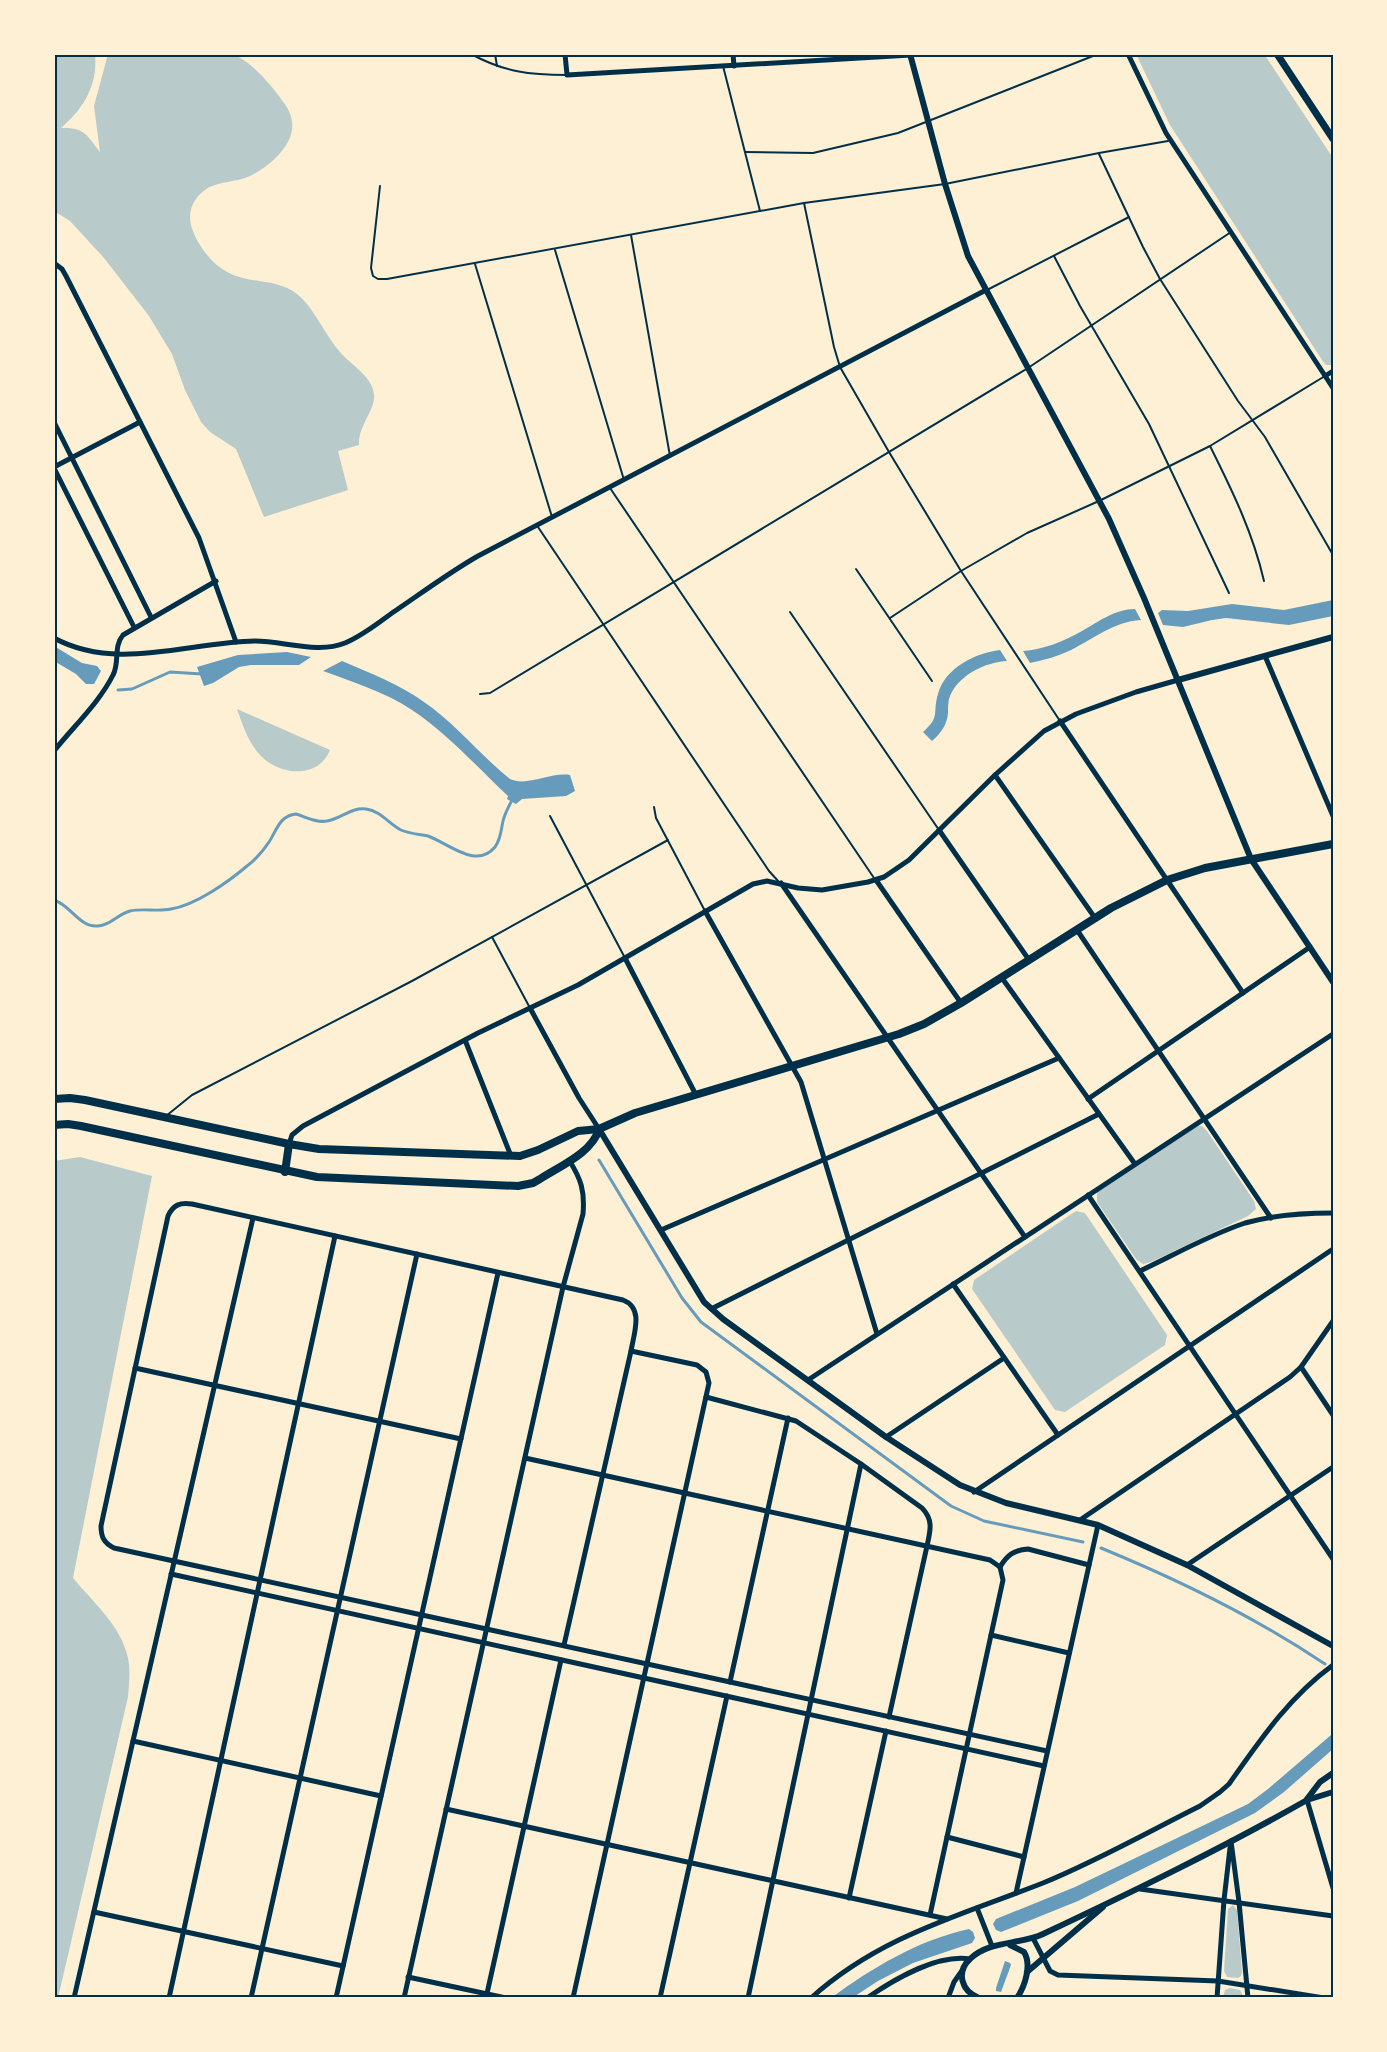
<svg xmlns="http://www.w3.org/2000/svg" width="1387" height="2052" viewBox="0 0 1387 2052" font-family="'Space Grotesk',sans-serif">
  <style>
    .green { fill: #b9caca }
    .water { fill: #669bbc }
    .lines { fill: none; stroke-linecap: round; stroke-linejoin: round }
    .stream { stroke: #669bbc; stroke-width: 3 }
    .service { stroke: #003049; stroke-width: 2 }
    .minor { stroke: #003049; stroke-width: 5 }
    .tertiary { stroke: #003049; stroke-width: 6 }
    .secondary { stroke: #003049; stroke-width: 7 }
    .primary { stroke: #003049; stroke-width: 8 }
    .neatline { fill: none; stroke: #003049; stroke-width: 2 }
  </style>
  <rect width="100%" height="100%" fill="#fdf0d5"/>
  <g class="green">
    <path d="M 54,54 L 95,54 C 98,85 84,108 61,128 C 84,127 87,135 100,152 L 94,106 L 108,54 C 139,54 169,54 199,54 C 209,54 222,52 231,54 C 250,59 273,87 284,103 C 296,119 295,136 281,152 C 272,163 258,173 245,178 C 226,184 209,181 196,199 C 185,214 191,230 200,245 C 214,268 232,278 259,281 C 272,283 286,285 297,294 C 316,310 324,334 340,352 C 351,365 372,376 374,394 C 376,410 358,425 359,445 L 338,451 L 348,490 L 264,517 L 236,449 L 210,432 L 201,422 L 185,390 L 172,354 L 149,316 L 104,258 L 70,221 L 54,211 Z"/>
    <path d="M 1136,54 L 1264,54 L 1333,158 L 1333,365 L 1326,365 L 1322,360 L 1170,125 Z"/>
    <path d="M 237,709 L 330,750 C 319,778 283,776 263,758 C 249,745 243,726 237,709 Z"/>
    <path d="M 1198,1126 L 1202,1126 L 1207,1131 L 1254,1201 L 1256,1209 L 1248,1216 L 1151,1262 L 1143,1264 L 1136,1259 L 1097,1202 L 1097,1192 Z"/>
    <path d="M 80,1157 L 152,1176 L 73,1578 C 92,1601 119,1624 127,1654 C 131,1668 129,1683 128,1697 L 58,1998 L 54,1998 L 54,1161 Z"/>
    <path d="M 1076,1211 L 1085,1213 L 1167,1335 L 1165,1345 L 1065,1412 L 1055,1410 L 972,1289 L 974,1280 Z"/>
    <path d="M 1233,1905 L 1237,1910 L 1242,1972 L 1241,1976 L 1238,1978 L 1227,1977 L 1224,1971 L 1228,1909 Z"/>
    <path d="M 1230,1988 L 1240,1990 L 1244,1998 L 1223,1998 L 1225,1990 Z"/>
  </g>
  <g class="water">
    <path d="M 1333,600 L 1333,616 L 1289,625 L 1226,618 L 1212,620 L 1183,627 L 1163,625 L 1158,613 L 1162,610 L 1188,611 L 1232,604 L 1284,610 Z"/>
    <path d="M 1135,609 L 1141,620 C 1113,622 1095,638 1071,650 C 1058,656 1045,660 1030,663 L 1023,651 C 1043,650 1064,641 1082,631 C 1098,622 1115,609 1135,609 Z"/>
    <path d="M 54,646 L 82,663 L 97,666 L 101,671 L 94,684 L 86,684 L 76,674 L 54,661 Z"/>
    <path d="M 1000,650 L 1007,661 C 985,662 956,676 949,699 C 948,703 948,708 948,713 C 947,725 941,733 932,741 L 923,732 C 941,716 932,714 938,694 C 945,668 975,653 1000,650 Z"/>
    <path d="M 287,652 L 311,657 L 299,665 L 251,665 L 239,667 L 213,683 L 204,686 L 197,667 L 238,655 Z"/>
    <path d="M 342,661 C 370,673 399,684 424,702 C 456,724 480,755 510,779 C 527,787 550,772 570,775 L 575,791 L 566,796 L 522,799 L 516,804 L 507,799 L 508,796 C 477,767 447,733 412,710 C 385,692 353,682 323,671 Z"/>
    <path d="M 1331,1735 L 1333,1737 L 1333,1749 L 1284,1792 L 1255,1813 L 1078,1901 L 1001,1932 L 996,1930 L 993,1924 L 996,1919 L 1075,1887 L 1248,1804 L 1268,1789 Z"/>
    <path d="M 969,1929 L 973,1932 L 975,1938 L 972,1943 L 913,1963 L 878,1981 L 852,1998 L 831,1998 C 872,1968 918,1940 969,1929 Z"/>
    <path d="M 1005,1961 L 1010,1963 L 1011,1965 L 1001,1992 L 996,1991 L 996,1988 Z"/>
  </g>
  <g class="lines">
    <g class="stream">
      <path d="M 118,690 L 132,689 L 170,672 L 202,674"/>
      <path d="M 54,900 C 70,905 79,926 96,926 C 108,927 118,914 130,911 C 143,908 157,912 171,909 C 196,905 228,882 247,866 C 255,860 263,851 269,842 C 277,830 279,816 296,814 C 306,817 316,823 327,821 C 341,819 351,807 366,809 C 381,811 389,824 401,830 C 410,834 419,834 428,836 C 448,843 476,870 495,847 C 501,839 501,830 503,821 C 505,813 509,806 512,800"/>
      <path d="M 599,1160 L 682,1298 L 701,1322 L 951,1506 L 984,1521 L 1083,1542"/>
      <path d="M 1101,1548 C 1179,1580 1255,1617 1325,1664"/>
    </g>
    <g class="service">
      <path d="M 471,54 C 504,72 530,75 567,75"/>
      <path d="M 495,54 L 497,66"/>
      <path d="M 723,66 L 760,211"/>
      <path d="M 745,152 L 813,153 L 898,133 L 1098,54"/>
      <path d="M 1099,154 L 1143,247 L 1160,279 L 1238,401 L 1265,437 L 1333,555"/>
      <path d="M 380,186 L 371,268 L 373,276 L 378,279 L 387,279 L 804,203 L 945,184 L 1099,153 L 1168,141"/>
      <path d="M 804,203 L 834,347 L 840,367 L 889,452 L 961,571 L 1060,721"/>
      <path d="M 631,235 L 670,456"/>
      <path d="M 555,250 L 624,480"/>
      <path d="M 1054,256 L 1080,306 L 1149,424 L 1229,593"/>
      <path d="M 475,264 L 552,517"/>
      <path d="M 987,290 L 1129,217"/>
      <path d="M 1210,446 C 1232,490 1253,533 1264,581"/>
      <path d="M 610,488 L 874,878"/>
      <path d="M 538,527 L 769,871 L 779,882"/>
      <path d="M 856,569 L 932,681"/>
      <path d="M 790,612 L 939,830"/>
      <path d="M 890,618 L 961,571 L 1027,533 L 1099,501 L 1210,446 L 1325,376"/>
      <path d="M 480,694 L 490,693 L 1028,368 L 1231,232"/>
      <path d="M 654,807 L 656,818 L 705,911"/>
      <path d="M 550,816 L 625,958"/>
      <path d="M 492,937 L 530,1008"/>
      <path d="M 166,1116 L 192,1095 L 412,981 L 668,840"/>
    </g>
    <g class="minor">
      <path d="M 565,54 L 567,75 L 911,55"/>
      <path d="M 733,54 L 734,66"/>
      <path d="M 1128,54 L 1166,133 L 1333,388"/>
      <path d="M 54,263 L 62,269 L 66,276 L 199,538 L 236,642"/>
      <path d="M 1325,376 L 1333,371"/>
      <path d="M 54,422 L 151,617"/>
      <path d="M 54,467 L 140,422"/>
      <path d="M 54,468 L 134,627"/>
      <path d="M 54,638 C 116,672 189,642 255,641 C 284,641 318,654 345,643 C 364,635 379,622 395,611 C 423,592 450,572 478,556 L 986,290"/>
      <path d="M 1265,656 L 1333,816"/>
      <path d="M 1060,721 L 1243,993"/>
      <path d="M 54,751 C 73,727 99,703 113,675 C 120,662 113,647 123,635 L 216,581"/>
      <path d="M 995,775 L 1095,918"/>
      <path d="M 939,830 L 1029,960"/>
      <path d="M 876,880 L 961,1003"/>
      <path d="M 781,883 L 1025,1237"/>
      <path d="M 705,911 L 801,1082 L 877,1334"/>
      <path d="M 1077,930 L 1271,1218"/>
      <path d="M 625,958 L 696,1095"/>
      <path d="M 1002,978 L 1135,1164"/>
      <path d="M 530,1008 L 579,1098 L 599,1129"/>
      <path d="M 465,1040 L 511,1156"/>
      <path d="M 1088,1099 L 1310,947"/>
      <path d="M 289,1144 L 292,1135 L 303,1126 L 478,1033 L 578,985 L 753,884 L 767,881 L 798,888 L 822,890 L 868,882 L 884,877 L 909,860 L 995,775 L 1044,731 L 1076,714 L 1136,692 L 1178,680"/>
      <path d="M 1088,1195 L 1333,1559"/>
      <path d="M 661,1230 L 1059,1058"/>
      <path d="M 1140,1271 C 1174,1255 1209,1235 1245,1223 C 1273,1215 1304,1213 1333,1213"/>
      <path d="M 953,1284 L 1058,1435"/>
      <path d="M 711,1309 L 1099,1114"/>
      <path d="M 1301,1367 L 1333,1415"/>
      <path d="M 135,1368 L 461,1439"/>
      <path d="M 808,1380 L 1333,1034"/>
      <path d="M 706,1397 L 796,1421 L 861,1464 L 922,1508 C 934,1520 930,1532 927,1546 L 889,1717"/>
      <path d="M 886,1437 L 1004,1358"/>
      <path d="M 525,1458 L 990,1560 L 1000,1567"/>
      <path d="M 974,1492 L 1333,1249"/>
      <path d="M 1080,1520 L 1290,1377 L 1301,1367 L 1333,1321"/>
      <path d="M 1187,1565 L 1333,1467"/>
      <path d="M 1000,1567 C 1007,1555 1014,1550 1028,1549 L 1089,1565"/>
      <path d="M 171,1574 L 1044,1766"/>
      <path d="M 991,1635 L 1069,1653"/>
      <path d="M 564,1645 L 631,1351 C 634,1333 644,1308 623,1300 L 192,1204 C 180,1202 173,1205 168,1216 L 101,1526 C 101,1537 104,1543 114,1548 L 1047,1751"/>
      <path d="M 730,1682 L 788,1418"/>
      <path d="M 133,1741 L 381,1796"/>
      <path d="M 1307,1800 L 1333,1888"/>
      <path d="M 446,1809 L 947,1919"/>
      <path d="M 947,1837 L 1024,1857"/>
      <path d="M 1231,1841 L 1239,1902 L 1248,1998"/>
      <path d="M 1140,1889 L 1333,1916"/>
      <path d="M 1016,1893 L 1098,1525"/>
      <path d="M 849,1898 L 886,1731"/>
      <path d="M 977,1908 L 992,1946"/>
      <path d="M 94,1912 L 343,1966"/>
      <path d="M 930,1915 L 1003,1580 L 1000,1567"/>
      <path d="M 1033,1938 L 1050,1971 L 1058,1975 L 1218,1981 L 1324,1998"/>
      <path d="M 408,1977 L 506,1998"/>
      <path d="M 74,1998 L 253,1218"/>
      <path d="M 169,1998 L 335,1236"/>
      <path d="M 251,1998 L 417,1254"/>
      <path d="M 336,1998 L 498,1273"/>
      <path d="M 404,1998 L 563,1287 L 583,1214 C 585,1191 581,1179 569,1160"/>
      <path d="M 486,1998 L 561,1660"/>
      <path d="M 573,1998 L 709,1383 L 706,1372 L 697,1365 L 631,1351"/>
      <path d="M 660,1998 L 727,1696"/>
      <path d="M 748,1998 L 861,1464"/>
      <path d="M 811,1998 C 880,1936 959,1916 1043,1883 C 1097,1861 1148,1832 1200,1806 L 1220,1792 L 1229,1784 C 1260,1740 1289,1697 1333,1665"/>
      <path d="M 867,1998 C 893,1980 937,1954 970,1959"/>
      <path d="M 948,1998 L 954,1982 L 961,1972"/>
      <path d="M 1217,1998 L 1224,1900 L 1230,1848"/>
    </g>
    <g class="tertiary">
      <path d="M 910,54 L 945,184 L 968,256 L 1109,519 L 1144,598 L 1251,859 L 1333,982"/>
      <path d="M 1178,680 L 1333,637"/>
      <path d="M 599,1129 L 704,1302 L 723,1319 L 886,1437 L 960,1485 L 1006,1503 L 1098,1525 L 1187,1565 L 1333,1646"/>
      <path d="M 1307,1799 L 1320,1782 L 1333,1773"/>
      <path d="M 1010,1945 L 1024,1952 C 1032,1965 1025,1986 1017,1998"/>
      <path d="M 1027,1972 L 1103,1907"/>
      <path d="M 979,1998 C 961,1991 956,1972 970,1959 C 989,1940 1020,1945 1043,1934 C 1132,1892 1221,1849 1307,1800 L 1333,1792"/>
    </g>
    <path class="secondary" d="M 1277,54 L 1333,139"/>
    <g class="primary">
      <path d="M 54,1099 L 70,1098 L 85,1100 L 289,1144 L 319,1149 L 520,1156 L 538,1150 L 578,1131 L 599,1129 L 635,1113 L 899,1034 L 924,1024 L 961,1003 L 1111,908 L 1167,880 L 1205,868 L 1333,844"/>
      <path d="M 54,1125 L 68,1124 L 81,1126 L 317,1177 L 518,1186 L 533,1183 L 540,1179 C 560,1166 592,1153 599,1129"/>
      <path d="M 285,1172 L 289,1144"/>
    </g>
  </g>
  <rect width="1387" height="2052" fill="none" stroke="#fdf0d5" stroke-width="111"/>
  <rect x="56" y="56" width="1276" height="1940" class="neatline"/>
</svg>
